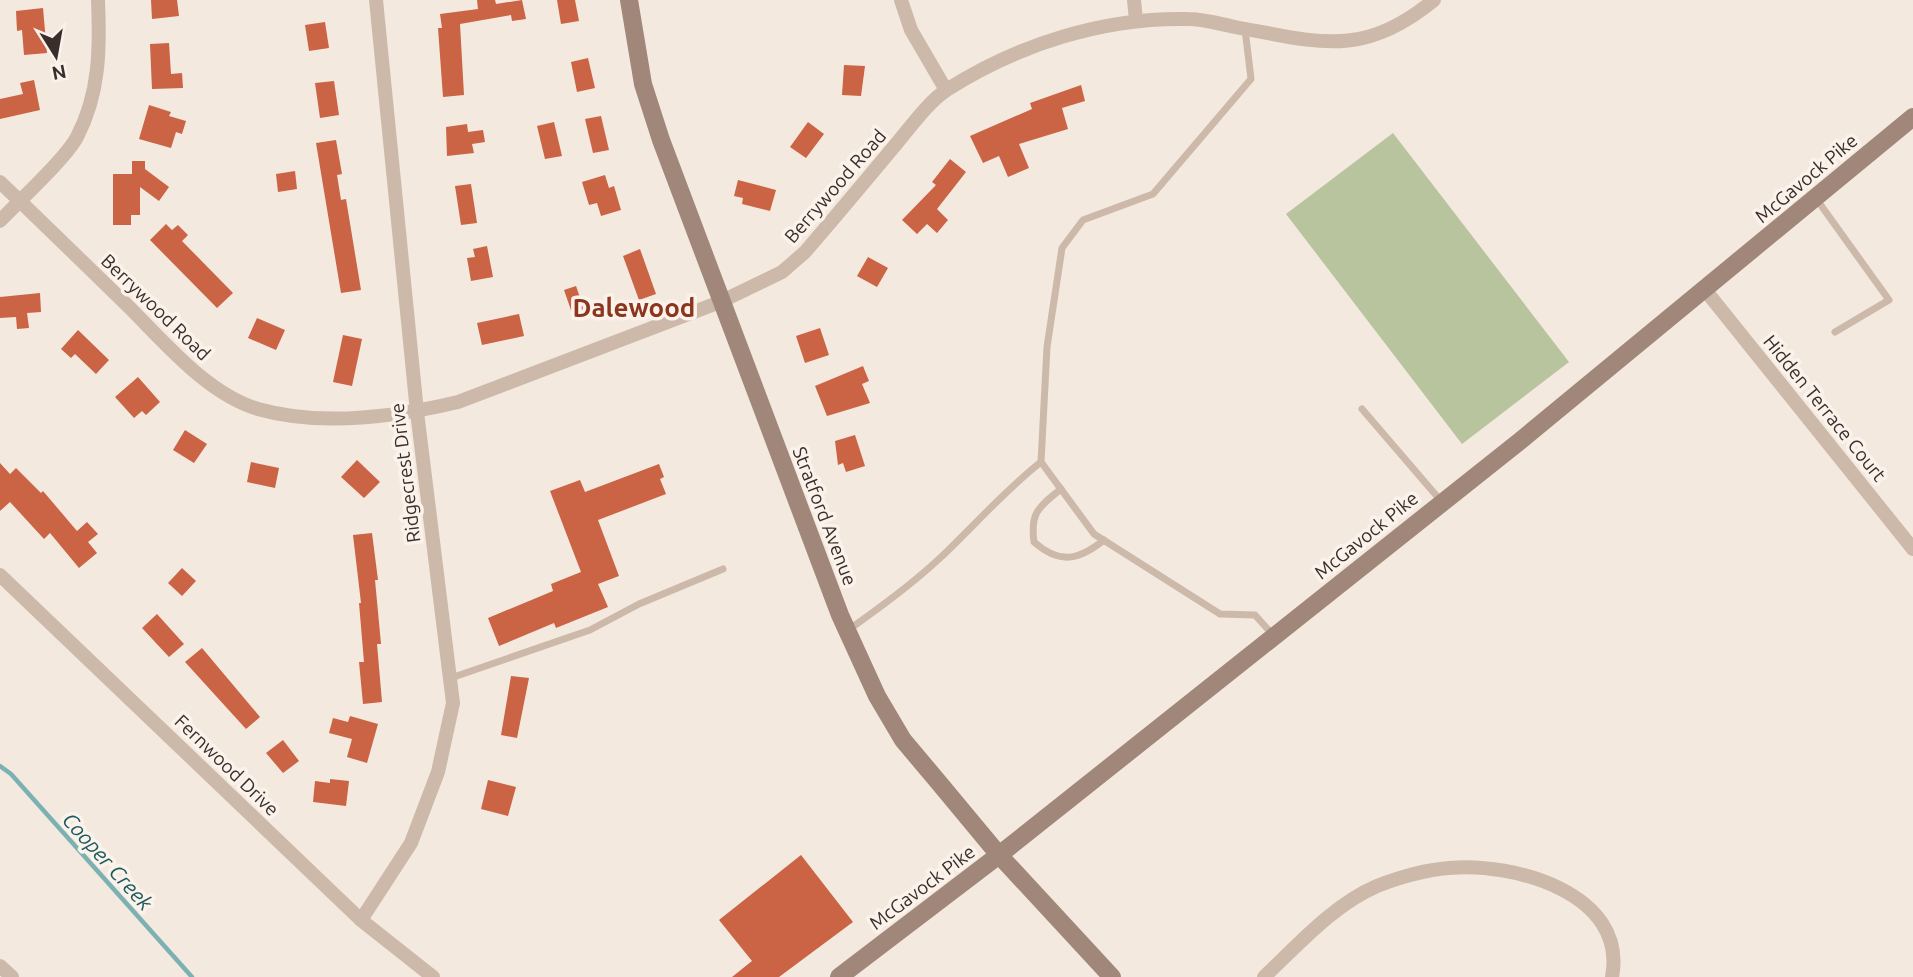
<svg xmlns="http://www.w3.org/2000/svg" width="1913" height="977" viewBox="0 0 1913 977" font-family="Ubuntu,sans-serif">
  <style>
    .pitch { fill: #b7c49d }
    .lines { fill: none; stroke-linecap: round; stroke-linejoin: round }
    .stream { stroke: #7bb1b2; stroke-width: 4.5 }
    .building { fill: #cb6345 }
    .lane { stroke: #cdb9a9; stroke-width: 7 }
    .street { stroke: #cdb9a9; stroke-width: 14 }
    .secondary { stroke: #a1877a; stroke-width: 18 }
    .labels { text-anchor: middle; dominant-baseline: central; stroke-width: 7; stroke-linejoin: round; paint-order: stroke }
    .street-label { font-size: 19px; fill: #392e29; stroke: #fbf3eb }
    .water-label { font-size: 21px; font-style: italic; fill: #1c5a5d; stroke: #fbf3eb }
    .district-label { font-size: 26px; font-weight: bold; fill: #8c361e; stroke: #fbf3eb }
  </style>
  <rect width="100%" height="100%" fill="#f4e9de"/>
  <path class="pitch" d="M 1393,133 L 1569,362 L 1462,444 L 1286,214 Z"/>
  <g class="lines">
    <path class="stream" d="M 0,766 L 11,774 L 192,977"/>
  </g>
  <g class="building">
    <path d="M 151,0 L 177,0 L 179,16 L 152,19 Z"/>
    <path d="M 477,0 L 495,0 L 496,4 L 522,0 L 526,19 L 512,21 L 511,15 L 460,24 L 464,95 L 443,97 L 438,28 L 442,28 L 440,14 L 478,9 Z"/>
    <path d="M 557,0 L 575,0 L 579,21 L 561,24 Z"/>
    <path d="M 43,8 L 47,53 L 24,55 L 22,30 L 17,31 L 16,11 Z"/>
    <path d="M 325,22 L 329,48 L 309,51 L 305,25 Z"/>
    <path d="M 169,43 L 171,74 L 182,73 L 183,88 L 152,89 L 150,44 Z"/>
    <path d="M 588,58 L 595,88 L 577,92 L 571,62 Z"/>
    <path d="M 844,65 L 865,66 L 861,96 L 842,95 Z"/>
    <path d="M 34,80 L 40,110 L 0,119 L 0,99 L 23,94 L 20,83 Z"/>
    <path d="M 334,81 L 339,115 L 320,118 L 315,83 Z"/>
    <path d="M 1081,85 L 1085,101 L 1062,108 L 1068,129 L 1019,144 L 1029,168 L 1008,177 L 999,156 L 983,163 L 970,136 L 1032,109 L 1030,103 Z"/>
    <path d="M 149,105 L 171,112 L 169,116 L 186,121 L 182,134 L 176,132 L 171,148 L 139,139 Z"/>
    <path d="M 601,116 L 609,150 L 593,153 L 585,119 Z"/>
    <path d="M 554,122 L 562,156 L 545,159 L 537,126 Z"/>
    <path d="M 808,122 L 824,134 L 806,158 L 790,147 Z"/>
    <path d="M 467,124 L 468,132 L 483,130 L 485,142 L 472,144 L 474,153 L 447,156 L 446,127 Z"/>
    <path d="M 336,140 L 342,174 L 337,175 L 341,200 L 346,199 L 361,290 L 341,293 L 316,143 Z"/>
    <path d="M 950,159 L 966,172 L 937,209 L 948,220 L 937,233 L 927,224 L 917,234 L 902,220 L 936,185 L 932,182 Z"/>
    <path d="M 132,161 L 145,161 L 145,169 L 169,187 L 159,201 L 140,187 L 140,215 L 131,215 L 131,225 L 113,225 L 113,174 L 132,174 Z"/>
    <path d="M 295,171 L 297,189 L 278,192 L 276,174 Z"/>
    <path d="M 605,175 L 609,188 L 614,186 L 621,210 L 601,216 L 597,203 L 589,205 L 582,182 Z"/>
    <path d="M 738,180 L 776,190 L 770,211 L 742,204 L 743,198 L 734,196 Z"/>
    <path d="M 471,184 L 477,223 L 461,225 L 455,186 Z"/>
    <path d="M 166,224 L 172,230 L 178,225 L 188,235 L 182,241 L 233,293 L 217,308 L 150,240 Z"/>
    <path d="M 487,246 L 493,277 L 471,281 L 467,258 L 475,257 L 473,249 Z"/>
    <path d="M 640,249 L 656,294 L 639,300 L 623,256 Z"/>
    <path d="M 868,257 L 888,268 L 877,287 L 857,276 Z"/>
    <path d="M 576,286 L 584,309 L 572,313 L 564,290 Z"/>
    <path d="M 40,293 L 41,312 L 27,313 L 29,328 L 17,329 L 16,317 L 0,318 L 0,297 Z"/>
    <path d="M 519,314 L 524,336 L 482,345 L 477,323 Z"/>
    <path d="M 257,318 L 285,330 L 276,350 L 248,338 Z"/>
    <path d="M 820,328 L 829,355 L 805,363 L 796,336 Z"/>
    <path d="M 78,330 L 109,360 L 96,374 L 75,354 L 71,358 L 61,349 Z"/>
    <path d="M 343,335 L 362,339 L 352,386 L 333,382 Z"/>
    <path d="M 863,366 L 869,381 L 862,384 L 870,403 L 827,416 L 815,386 Z"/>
    <path d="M 138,377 L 160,402 L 146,415 L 142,411 L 134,418 L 115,397 Z"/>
    <path d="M 185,430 L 207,444 L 194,463 L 173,450 Z"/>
    <path d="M 855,435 L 865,466 L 846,472 L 843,463 L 838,465 L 835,441 Z"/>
    <path d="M 357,460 L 380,482 L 364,498 L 341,477 Z"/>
    <path d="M 251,462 L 279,468 L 275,488 L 247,482 Z"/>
    <path d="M 0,463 L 10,474 L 16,468 L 41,493 L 43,491 L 77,531 L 87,522 L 98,534 L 88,542 L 97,553 L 79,568 L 50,533 L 44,539 L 10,502 L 0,511 Z"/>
    <path d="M 659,464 L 664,477 L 660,479 L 666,494 L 598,520 L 619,576 L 598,584 L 608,607 L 556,628 L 554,623 L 499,646 L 488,618 L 553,591 L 551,584 L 581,572 L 550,491 L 580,480 L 585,492 Z"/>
    <path d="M 372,533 L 378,580 L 375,580 L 381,644 L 377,644 L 382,702 L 363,704 L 359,662 L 364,662 L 359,603 L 361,603 L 353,535 Z"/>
    <path d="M 182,568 L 196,581 L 182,596 L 168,583 Z"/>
    <path d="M 157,614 L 184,644 L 169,657 L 142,628 Z"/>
    <path d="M 202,648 L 260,717 L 246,729 L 185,662 Z"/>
    <path d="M 511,676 L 529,678 L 517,738 L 501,735 Z"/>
    <path d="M 350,716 L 378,724 L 367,763 L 347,757 L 352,739 L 329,733 L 333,718 L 348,722 Z"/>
    <path d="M 283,740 L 299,761 L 283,773 L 266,753 Z"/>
    <path d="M 330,779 L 349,781 L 346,806 L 313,802 L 315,781 L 330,783 Z"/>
    <path d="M 488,780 L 516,787 L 508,816 L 481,809 Z"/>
    <path d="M 801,855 L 853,922 L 779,977 L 732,977 L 752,961 L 719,920 Z"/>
  </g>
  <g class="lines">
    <g class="lane">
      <path d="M 1815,197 L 1889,300 L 1835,332"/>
      <path d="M 1362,409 L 1441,501"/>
      <path d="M 1041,462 L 1047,347 L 1062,248 L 1083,220 L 1153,194 L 1251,79 L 1245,29"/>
      <path d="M 1061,489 C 1039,507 1030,512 1034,542 C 1060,565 1079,560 1104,540"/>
      <path d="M 847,631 C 879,608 911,585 940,558 C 974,526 1004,491 1041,462 L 1094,534 L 1220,614 L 1255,615 L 1273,635"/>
      <path d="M 451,678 L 590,630 L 639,604 L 723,569"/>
    </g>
    <g class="street">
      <path d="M 901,0 L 911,30 L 946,90"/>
      <path d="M 1134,0 L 1136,20"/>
      <path d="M 0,182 C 44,224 87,266 130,308 C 166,344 208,394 258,409 C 321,427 395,417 458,402 L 720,302 L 782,272 L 805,252 C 836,216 867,179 897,143 C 912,125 929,101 948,89 C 1019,44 1105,17 1188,19 C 1204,19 1220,24 1235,27 C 1318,42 1362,59 1434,0"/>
      <path d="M 0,221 C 19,201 66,158 77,137 C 100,93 100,48 98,0"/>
      <path d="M 1706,291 L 1913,549"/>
      <path d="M 0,575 L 361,920 L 433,977"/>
      <path d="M 361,920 L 411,843 L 438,772 L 453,703 L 417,412 L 376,0"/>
      <path d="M 0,966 L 12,977"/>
      <path d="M 1264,977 C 1298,945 1333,905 1377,886 C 1400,877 1424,870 1449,868 C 1513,862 1628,893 1612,977"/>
    </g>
    <g class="secondary">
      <path d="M 629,0 L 643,84 L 661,140 L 840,615 L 877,696 L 903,740 L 940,784 L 999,855 L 1112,977"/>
      <path d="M 839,977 L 999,855 L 1520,441 L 1913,117"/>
    </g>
  </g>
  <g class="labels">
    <g class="street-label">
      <text transform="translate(1806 178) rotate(-40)">McGavock Pike</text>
      <text transform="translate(835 186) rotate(-49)">Berrywood Road</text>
      <text transform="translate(156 307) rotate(44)">Berrywood Road</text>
      <text transform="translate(1825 408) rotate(51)">Hidden Terrace Court</text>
      <text transform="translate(405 473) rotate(-97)">Ridgecrest Drive</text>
      <text transform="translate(825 516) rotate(69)">Stratford Avenue</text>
      <text transform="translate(1366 535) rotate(-39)">McGavock Pike</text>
      <text transform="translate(227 765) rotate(44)">Fernwood Drive</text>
      <text transform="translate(922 887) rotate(-37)">McGavock Pike</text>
    </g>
    <g class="water-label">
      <text transform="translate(108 861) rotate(48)">Cooper Creek</text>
    </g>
    <g class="district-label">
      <text x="634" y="307">Dalewood</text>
    </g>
  </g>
  <g transform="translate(56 56) rotate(169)" stroke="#fbf3eb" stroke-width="5" paint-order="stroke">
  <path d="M0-5L12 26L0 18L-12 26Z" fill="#392e29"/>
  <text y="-10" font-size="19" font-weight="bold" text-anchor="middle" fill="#392e29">N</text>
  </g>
</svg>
